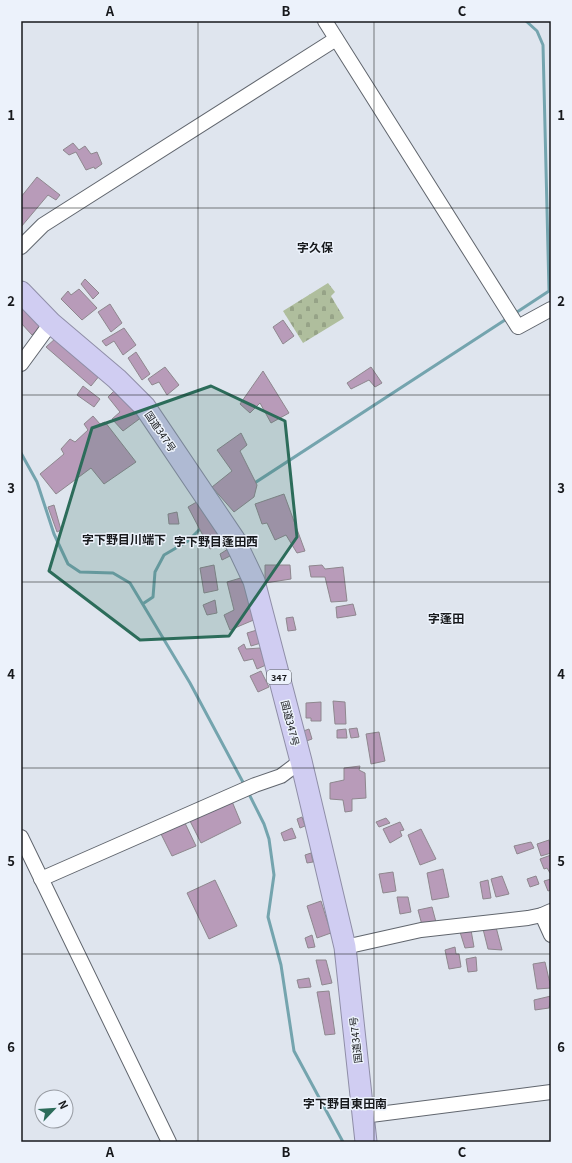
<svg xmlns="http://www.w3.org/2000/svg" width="572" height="1163" viewBox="0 0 572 1163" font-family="Georgia,'Noto Sans JP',serif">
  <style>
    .cemetery { fill: url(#cemetery-stones) }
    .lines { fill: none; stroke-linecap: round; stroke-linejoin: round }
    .stream { stroke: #74a4ae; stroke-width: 3 }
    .building { fill: #b89bb9; stroke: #8e878e }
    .minor-casing { stroke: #61666e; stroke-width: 16 }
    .highway-casing { stroke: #8f8ea7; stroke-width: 23 }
    .minor { stroke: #fff; stroke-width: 14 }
    .highway { stroke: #d0cdf2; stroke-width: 21 }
    .marked { fill: #2c6c5a; fill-opacity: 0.2; stroke: #2c6c5a; stroke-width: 3; stroke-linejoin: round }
    .grid { fill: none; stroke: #17191c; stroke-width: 1; stroke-opacity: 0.55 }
    .labels { text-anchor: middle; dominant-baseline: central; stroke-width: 3; stroke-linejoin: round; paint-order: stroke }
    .shield { fill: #ecf2fb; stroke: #575a5f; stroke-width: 1 }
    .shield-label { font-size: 9px; font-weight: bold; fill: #17191c }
    .street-label { font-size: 10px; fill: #17191c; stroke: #ecf2fb }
    .quarter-label { font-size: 12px; font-weight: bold; fill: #17191c; stroke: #ecf2fb }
    .neatline { fill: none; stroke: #17191c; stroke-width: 1.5 }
    .grid-label { font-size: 13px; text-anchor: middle; font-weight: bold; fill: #17191c }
  </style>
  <defs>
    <pattern id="cemetery-stones" width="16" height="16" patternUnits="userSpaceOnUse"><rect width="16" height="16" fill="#afbe9d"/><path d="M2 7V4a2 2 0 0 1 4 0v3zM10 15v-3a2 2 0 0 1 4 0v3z" fill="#96a387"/></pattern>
  </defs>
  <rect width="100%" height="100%" fill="#dfe5ee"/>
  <path class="cemetery" d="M 328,283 L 335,292 L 331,296 L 344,318 L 303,343 L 283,311 Z"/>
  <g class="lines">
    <g class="stream">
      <path d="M 514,314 L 549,291 L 543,45 L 537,31 L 526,21"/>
      <path d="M 21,453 L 37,482 L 54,534 L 68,564 L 80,572 L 113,573 L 130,583 L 190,683 L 245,786"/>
      <path d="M 253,484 L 508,318"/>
      <path d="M 144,603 L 153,597 L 155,572 L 164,555 L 188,541 L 202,527"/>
      <path d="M 248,792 L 264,824 L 269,839 L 274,875 L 268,917 L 281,965 L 294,1051 L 343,1142"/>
    </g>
  </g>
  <g class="building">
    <path d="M 73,143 L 79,150 L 85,146 L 91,154 L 97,152 L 102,164 L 95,169 L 94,167 L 86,170 L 76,152 L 69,155 L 63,150 Z"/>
    <path d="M 37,177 L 60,195 L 56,200 L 48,195 L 21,227 L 21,197 Z"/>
    <path d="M 85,279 L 99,293 L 93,299 L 81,284 Z"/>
    <path d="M 79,289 L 97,308 L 82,320 L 61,299 L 68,291 L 71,295 Z"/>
    <path d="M 110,304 L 122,323 L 111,332 L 98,312 Z"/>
    <path d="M 24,308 L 41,326 L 32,335 L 21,323 L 21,310 Z"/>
    <path d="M 283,320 L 294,336 L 283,344 L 273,327 Z"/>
    <path d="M 124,328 L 136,345 L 123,355 L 114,341 L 106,346 L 102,341 Z"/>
    <path d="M 56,338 L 100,375 L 91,386 L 46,347 Z"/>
    <path d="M 136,352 L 150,374 L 142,380 L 128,358 Z"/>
    <path d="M 165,367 L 179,385 L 167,395 L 159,382 L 152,385 L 148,379 Z"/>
    <path d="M 371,367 L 382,383 L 375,387 L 369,380 L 351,389 L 347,383 Z"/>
    <path d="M 263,371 L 289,413 L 271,423 L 260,403 L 250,413 L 240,404 Z"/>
    <path d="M 83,386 L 100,399 L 94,407 L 77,395 Z"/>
    <path d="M 116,389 L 142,417 L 123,431 L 112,419 L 120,412 L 108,397 Z"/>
    <path d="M 93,416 L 100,424 L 105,422 L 136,462 L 104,484 L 91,468 L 56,494 L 40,474 L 64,454 L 61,449 L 70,439 L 75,442 L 88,430 L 84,424 Z"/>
    <path d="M 241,433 L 247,445 L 240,451 L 257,485 L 254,497 L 234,512 L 212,487 L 232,471 L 217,450 Z"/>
    <path d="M 284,494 L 305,551 L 297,553 L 286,535 L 275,540 L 267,523 L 262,524 L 255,504 Z"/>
    <path d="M 200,500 L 222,543 L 210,549 L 188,507 Z"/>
    <path d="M 54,505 L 61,530 L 57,532 L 48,507 Z"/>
    <path d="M 177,512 L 179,524 L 169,524 L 168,514 Z"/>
    <path d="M 228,549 L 230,556 L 222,560 L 220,554 Z"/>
    <path d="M 214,565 L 218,590 L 204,593 L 200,568 Z"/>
    <path d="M 265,565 L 290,565 L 291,579 L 265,583 Z"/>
    <path d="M 322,565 L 325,569 L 343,567 L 347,601 L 331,602 L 325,577 L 311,577 L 309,566 Z"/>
    <path d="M 244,577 L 256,619 L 230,630 L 224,615 L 234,610 L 227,582 Z"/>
    <path d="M 215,600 L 217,613 L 207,615 L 203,605 Z"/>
    <path d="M 353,604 L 356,615 L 337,618 L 336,607 Z"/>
    <path d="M 293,617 L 296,630 L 288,631 L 286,618 Z"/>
    <path d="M 257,630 L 261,643 L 251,646 L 247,633 Z"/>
    <path d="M 244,644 L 246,649 L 260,648 L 266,665 L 257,669 L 253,659 L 244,661 L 238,648 Z"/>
    <path d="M 261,671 L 269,687 L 258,692 L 250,676 Z"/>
    <path d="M 333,701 L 345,702 L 346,724 L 335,724 Z"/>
    <path d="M 321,702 L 321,721 L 311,721 L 311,718 L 306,718 L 306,703 Z"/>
    <path d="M 357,728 L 359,737 L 351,738 L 349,729 Z"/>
    <path d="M 309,729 L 312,739 L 301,743 L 298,733 Z"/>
    <path d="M 346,729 L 347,738 L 337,738 L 337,730 Z"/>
    <path d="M 379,732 L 385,761 L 371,764 L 366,734 Z"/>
    <path d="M 360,766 L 359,770 L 365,773 L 366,798 L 352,799 L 352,811 L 345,812 L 343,800 L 330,799 L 330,783 L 344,780 L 344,768 Z"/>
    <path d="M 231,799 L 241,823 L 201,843 L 189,819 Z"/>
    <path d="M 302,817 L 305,826 L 300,828 L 297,819 Z"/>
    <path d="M 386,818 L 390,823 L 379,827 L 376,822 Z"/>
    <path d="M 184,821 L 196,846 L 172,856 L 160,832 Z"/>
    <path d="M 400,822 L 404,830 L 400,831 L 402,836 L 390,843 L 383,829 Z"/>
    <path d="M 292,828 L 296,838 L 284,841 L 281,833 Z"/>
    <path d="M 421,829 L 436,859 L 420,865 L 408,835 Z"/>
    <path d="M 549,840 L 551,853 L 541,856 L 537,844 Z"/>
    <path d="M 531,842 L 534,848 L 517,854 L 514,846 Z"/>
    <path d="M 311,853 L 313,862 L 307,863 L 305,855 Z"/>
    <path d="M 551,855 L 551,873 L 550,873 L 547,868 L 544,869 L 540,859 Z"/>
    <path d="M 443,869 L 449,897 L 432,900 L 427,873 Z"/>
    <path d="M 393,872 L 396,891 L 383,893 L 379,874 Z"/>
    <path d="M 502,876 L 509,894 L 496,897 L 491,879 Z"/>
    <path d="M 536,876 L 539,884 L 530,887 L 527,879 Z"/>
    <path d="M 551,879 L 551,890 L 548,891 L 544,881 Z"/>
    <path d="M 215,880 L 237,926 L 209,939 L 187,893 Z"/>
    <path d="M 488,880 L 491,898 L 483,899 L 480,882 Z"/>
    <path d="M 397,897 L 408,897 L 411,912 L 400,914 Z"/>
    <path d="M 321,901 L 331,933 L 317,938 L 307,906 Z"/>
    <path d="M 432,907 L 436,922 L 422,925 L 418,910 Z"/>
    <path d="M 496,927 L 502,950 L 488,949 L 483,929 Z"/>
    <path d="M 471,930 L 474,947 L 465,948 L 460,932 Z"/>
    <path d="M 312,935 L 315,947 L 308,948 L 305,938 Z"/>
    <path d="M 455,947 L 456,954 L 459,954 L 461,967 L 449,969 L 445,950 Z"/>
    <path d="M 476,957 L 477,971 L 468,972 L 466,959 Z"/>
    <path d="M 316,960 L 326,960 L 332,983 L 322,985 Z"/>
    <path d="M 545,962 L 551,988 L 537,989 L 533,964 Z"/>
    <path d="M 309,978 L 311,987 L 299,988 L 297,980 Z"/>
    <path d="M 329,991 L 335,1034 L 325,1035 L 317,992 Z"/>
    <path d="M 551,996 L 549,1008 L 535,1010 L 534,1000 Z"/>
  </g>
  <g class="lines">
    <defs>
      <g id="minor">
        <path d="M 325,21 L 518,327 L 551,309"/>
        <path d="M 21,247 L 43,225 L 336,39"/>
        <path d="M 21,364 L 51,323"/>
        <path d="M 21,837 L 169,1142"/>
        <path d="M 41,879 L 255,785 L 281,776 L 301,761"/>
        <path d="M 542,915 L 551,935"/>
        <path d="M 345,947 L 421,930 L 528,918 L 542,915 L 551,911"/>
        <path d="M 363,1116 L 551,1092"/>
      </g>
      <path id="highway" d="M 21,292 L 51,323 L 117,379 L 145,407 L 234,539 L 254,581 L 301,761 L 345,947 L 366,1142"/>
    </defs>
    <use href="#minor" class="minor-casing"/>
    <use href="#highway" class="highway-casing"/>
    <use href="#minor" class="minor"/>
    <use href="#highway" class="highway"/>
  </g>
  <path class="marked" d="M 211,386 L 285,421 L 297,537 L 229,636 L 140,640 L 49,571 L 92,428 Z"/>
  <path class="grid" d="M 198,21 L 198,1142M 374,21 L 374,1142M 21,208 L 551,208M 21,395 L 551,395M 21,582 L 551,582M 21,768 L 551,768M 21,954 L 551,954"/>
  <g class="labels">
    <rect class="shield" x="267" y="670" width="24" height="14" rx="3"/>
    <g class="shield-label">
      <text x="279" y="677">347</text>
    </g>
    <g class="street-label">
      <text transform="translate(161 431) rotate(56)">国道347号</text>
      <text transform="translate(291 723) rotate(76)">国道347号</text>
      <text transform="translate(355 1040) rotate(-96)">国道347号</text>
    </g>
    <g class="quarter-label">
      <text x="315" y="246">字久保</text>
      <text x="124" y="538">字下野目川端下</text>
      <text x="216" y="540">字下野目蓬田西</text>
      <text x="446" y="617">字蓬田</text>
      <text x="345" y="1102">字下野目東田南</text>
    </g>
  </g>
  <rect width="572" height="1163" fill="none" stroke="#ecf2fb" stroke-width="44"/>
  <g transform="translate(54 1109) rotate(65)"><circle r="19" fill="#ecf2fb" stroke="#979ba2"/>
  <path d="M0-3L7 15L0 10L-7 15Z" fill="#2c6c5a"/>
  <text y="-6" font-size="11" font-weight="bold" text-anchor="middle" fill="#17191c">N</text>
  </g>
  <rect x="22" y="22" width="528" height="1119" class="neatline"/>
  <g class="grid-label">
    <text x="110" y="16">A</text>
    <text x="286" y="16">B</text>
    <text x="462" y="16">C</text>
    <text x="11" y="120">1</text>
    <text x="561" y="120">1</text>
    <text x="11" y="306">2</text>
    <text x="561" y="306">2</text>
    <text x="11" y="493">3</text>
    <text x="561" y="493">3</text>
    <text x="11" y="679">4</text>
    <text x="561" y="679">4</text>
    <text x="11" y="866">5</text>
    <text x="561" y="866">5</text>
    <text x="11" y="1052">6</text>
    <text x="561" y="1052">6</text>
    <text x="110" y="1157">A</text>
    <text x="286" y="1157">B</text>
    <text x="462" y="1157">C</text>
  </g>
</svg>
